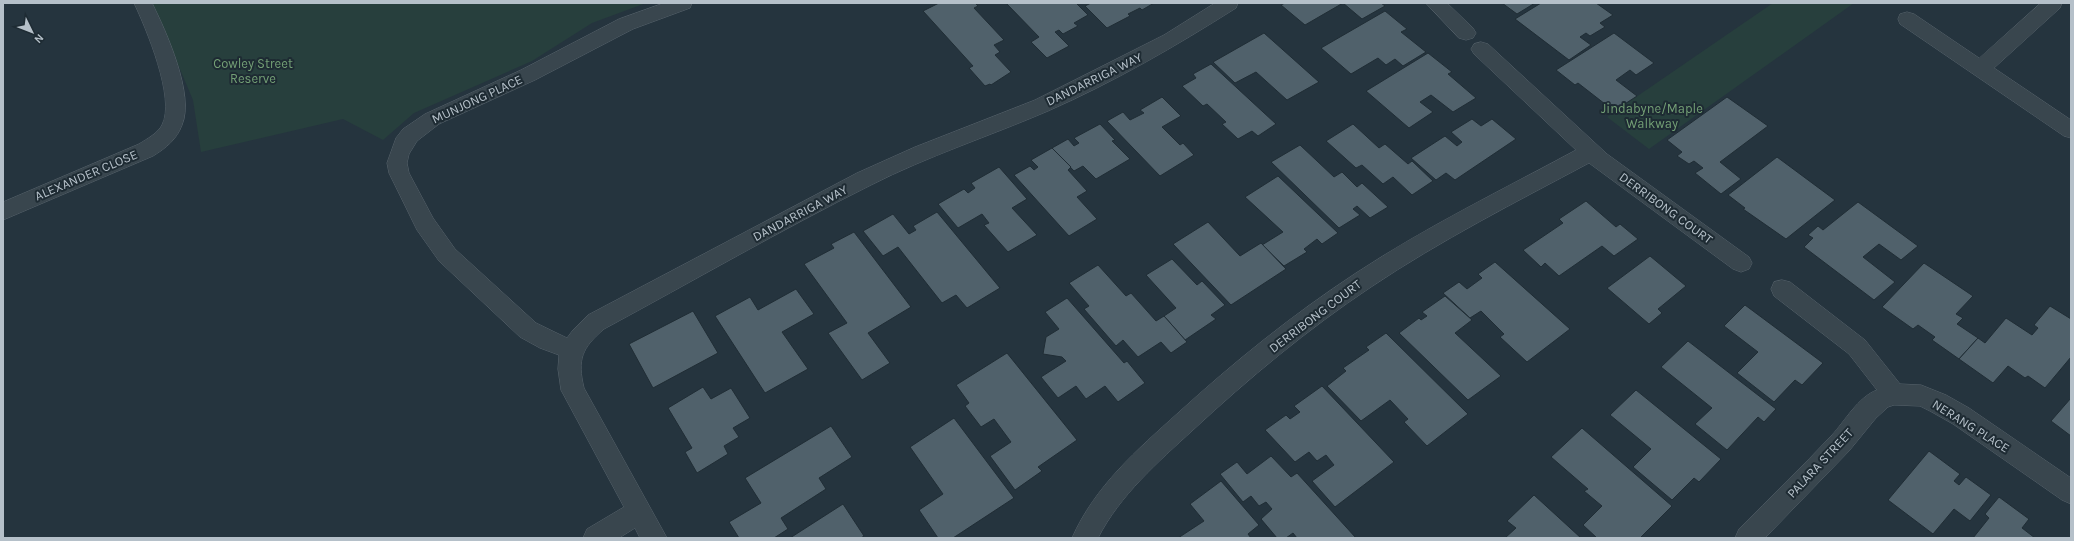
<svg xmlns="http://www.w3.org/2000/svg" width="2074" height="541" viewBox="0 0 2074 541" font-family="Karla,sans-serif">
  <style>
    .green { fill: #273f3d }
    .building { fill: #50616b; stroke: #202d35 }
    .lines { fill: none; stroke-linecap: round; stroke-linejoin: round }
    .street-casing { stroke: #57636c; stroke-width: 1 }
    .street { fill: #39464e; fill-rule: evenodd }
    .labels { text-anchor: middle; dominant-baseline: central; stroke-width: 4; stroke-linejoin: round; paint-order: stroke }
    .park-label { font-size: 13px; fill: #739f75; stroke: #1e2b33 }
    .street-label { font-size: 13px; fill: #b5c0c9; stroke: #1e2b33 }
  </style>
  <rect width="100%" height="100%" fill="#25343e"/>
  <g class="green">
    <path d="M 152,3 L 646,3 L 592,23 L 532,61 L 414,113 L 383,140 L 343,119 L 201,152 L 193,100 Z"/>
    <path d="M 1773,3 L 1854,3 L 1649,149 L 1607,117 Z"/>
  </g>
  <g class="building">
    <path d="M 939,3 L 975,3 L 978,6 L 974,8 L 1004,40 L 994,45 L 1000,52 L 995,55 L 1011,72 L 991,85 L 990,84 L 985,86 L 969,68 L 973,66 L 923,11 Z"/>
    <path d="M 1006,3 L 1076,3 L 1088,15 L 1074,23 L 1078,26 L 1063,34 L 1059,30 L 1055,32 L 1069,46 L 1047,58 L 1031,42 L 1039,37 Z"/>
    <path d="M 1091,3 L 1154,3 L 1142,10 L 1140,8 L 1128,14 L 1130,16 L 1107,28 L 1085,6 Z"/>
    <path d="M 1285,3 L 1381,3 L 1385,6 L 1362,19 L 1343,3 L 1305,25 L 1281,5 Z"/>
    <path d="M 1502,3 L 1535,3 L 1517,14 Z"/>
    <path d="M 1541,3 L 1596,3 L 1613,15 L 1600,23 L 1605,27 L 1590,36 L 1586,33 L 1580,37 L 1591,45 L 1569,60 L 1515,19 Z"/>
    <path d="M 1385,11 L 1407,29 L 1401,32 L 1426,52 L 1403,66 L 1395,59 L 1386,65 L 1378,58 L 1351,74 L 1321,48 Z"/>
    <path d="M 1264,33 L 1319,82 L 1287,100 L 1256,72 L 1235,83 L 1213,62 Z"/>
    <path d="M 1614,33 L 1654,63 L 1636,75 L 1630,70 L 1616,80 L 1637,96 L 1614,111 L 1578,83 L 1575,85 L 1556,70 Z"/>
    <path d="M 1428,53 L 1452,72 L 1448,74 L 1476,98 L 1453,112 L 1431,95 L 1420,102 L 1433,112 L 1409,128 L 1366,91 Z"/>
    <path d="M 1211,64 L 1276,124 L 1258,136 L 1252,131 L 1238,139 L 1222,124 L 1226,122 L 1207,104 L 1203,106 L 1182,86 L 1196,78 L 1193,74 Z"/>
    <path d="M 1162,97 L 1181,116 L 1162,127 L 1180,145 L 1183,143 L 1194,155 L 1160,176 L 1107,121 L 1123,112 L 1130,120 L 1144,113 L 1140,110 Z"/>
    <path d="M 1727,97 L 1768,126 L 1720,162 L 1741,179 L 1721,194 L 1695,173 L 1703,168 L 1694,161 L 1689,164 L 1677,156 L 1682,152 L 1667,140 Z"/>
    <path d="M 1472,119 L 1481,126 L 1492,119 L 1516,139 L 1455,180 L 1446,173 L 1436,180 L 1411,158 L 1445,136 L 1457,146 L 1462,142 L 1451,132 Z"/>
    <path d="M 1100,124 L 1115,140 L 1112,141 L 1130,159 L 1096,179 L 1083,166 L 1074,171 L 1052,148 L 1068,139 L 1074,146 L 1079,143 L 1074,138 Z"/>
    <path d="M 1353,124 L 1379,148 L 1385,144 L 1408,164 L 1412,161 L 1433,181 L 1412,195 L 1393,177 L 1383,184 L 1362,165 L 1356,168 L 1326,141 Z"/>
    <path d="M 1300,145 L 1334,177 L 1342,172 L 1357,187 L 1362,183 L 1388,207 L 1370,218 L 1357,206 L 1353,209 L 1360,215 L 1339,228 L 1271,162 Z"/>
    <path d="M 1052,148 L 1071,167 L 1068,170 L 1087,191 L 1077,197 L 1097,219 L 1069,236 L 1014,175 L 1030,166 L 1034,170 L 1038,167 L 1031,160 Z"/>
    <path d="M 1777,157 L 1835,200 L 1786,239 L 1743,209 L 1745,208 L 1728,195 Z"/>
    <path d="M 999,167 L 1027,199 L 1012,208 L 1037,235 L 1008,252 L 984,225 L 989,223 L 982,214 L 958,228 L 938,204 L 964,189 L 968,193 L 975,188 L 971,183 Z"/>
    <path d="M 1278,176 L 1338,233 L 1322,244 L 1317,239 L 1304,249 L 1307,252 L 1284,266 L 1262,245 L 1283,232 L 1245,197 Z"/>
    <path d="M 1586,201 L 1616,227 L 1620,224 L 1638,239 L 1614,256 L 1602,246 L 1559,276 L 1545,263 L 1541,267 L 1523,250 L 1563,223 L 1559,219 Z"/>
    <path d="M 1858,202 L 1918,246 L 1901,260 L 1879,244 L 1863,257 L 1895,282 L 1874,300 L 1804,247 L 1813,238 L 1808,235 L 1818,226 L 1823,230 Z"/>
    <path d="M 937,212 L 1000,288 L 967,308 L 956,295 L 942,303 L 898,247 L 883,256 L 863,231 L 893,214 L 909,234 L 916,230 L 913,226 Z"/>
    <path d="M 1208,222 L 1240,256 L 1261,243 L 1286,269 L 1231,305 L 1173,244 Z"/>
    <path d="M 854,232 L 911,307 L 868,333 L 890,363 L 862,380 L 828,333 L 847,323 L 804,264 L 834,248 L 831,244 Z"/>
    <path d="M 1650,256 L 1686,286 L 1658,309 L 1662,313 L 1649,324 L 1607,288 Z"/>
    <path d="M 1172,259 L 1197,285 L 1202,281 L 1225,305 L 1211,315 L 1216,319 L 1185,340 L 1164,316 L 1176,308 L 1146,275 Z"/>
    <path d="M 1495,262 L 1570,329 L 1527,362 L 1500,337 L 1504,334 L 1481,311 L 1470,318 L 1443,293 L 1459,282 L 1467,289 L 1482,278 L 1478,274 Z"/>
    <path d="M 1924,263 L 1973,296 L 1956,314 L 1963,318 L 1957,324 L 1978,338 L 1959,359 L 1932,340 L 1935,337 L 1918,325 L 1913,329 L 1882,307 Z"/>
    <path d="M 1098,265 L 1126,296 L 1131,293 L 1156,321 L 1164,316 L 1187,342 L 1171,353 L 1161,342 L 1138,357 L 1123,340 L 1116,346 L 1084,309 L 1089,306 L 1069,283 Z"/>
    <path d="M 796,289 L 814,314 L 782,332 L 808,369 L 765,393 L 715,316 L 750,297 L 758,310 Z"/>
    <path d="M 1445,296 L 1472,320 L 1455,333 L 1501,376 L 1468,400 L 1399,333 L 1419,318 L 1421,320 L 1427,316 L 1422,312 Z"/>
    <path d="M 1067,298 L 1124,363 L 1127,361 L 1145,383 L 1118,402 L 1105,386 L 1086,399 L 1076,386 L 1058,398 L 1041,377 L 1066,361 L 1062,357 L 1043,354 L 1046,337 L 1059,329 L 1045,312 Z"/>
    <path d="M 1745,305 L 1823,363 L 1802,385 L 1795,380 L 1774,402 L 1737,373 L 1758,352 L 1724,326 Z"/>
    <path d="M 2050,306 L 2071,319 L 2071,357 L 2045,388 L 2028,376 L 2025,378 L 2008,366 L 1993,383 L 1959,359 L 1978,338 L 1985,343 L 2006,318 L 2032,335 L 2038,328 L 2034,325 Z"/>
    <path d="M 693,311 L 718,353 L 653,388 L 629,344 Z"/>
    <path d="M 1386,333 L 1468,414 L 1427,446 L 1404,422 L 1408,419 L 1390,400 L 1361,421 L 1327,386 L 1346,371 L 1343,368 L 1369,350 L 1366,347 Z"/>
    <path d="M 1688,341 L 1776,409 L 1764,422 L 1758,417 L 1727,450 L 1695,424 L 1712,408 L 1661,367 Z"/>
    <path d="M 1007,353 L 1077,440 L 1038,467 L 1042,471 L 1015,490 L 990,456 L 1011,442 L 994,419 L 981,427 L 965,406 L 969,403 L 956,385 Z"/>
    <path d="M 1322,386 L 1394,462 L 1335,507 L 1312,481 L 1334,465 L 1326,455 L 1317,461 L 1309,452 L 1295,462 L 1265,430 L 1286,415 L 1290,419 L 1300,412 L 1294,406 Z"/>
    <path d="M 703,387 L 711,399 L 731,388 L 750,418 L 733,428 L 739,437 L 724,446 L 728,454 L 697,473 L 685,452 L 692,448 L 668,408 Z"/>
    <path d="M 1636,390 L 1721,459 L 1699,482 L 1694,478 L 1672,500 L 1633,467 L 1651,449 L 1610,415 Z"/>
    <path d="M 2071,398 L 2071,436 L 2051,421 Z"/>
    <path d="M 954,418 L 1014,498 L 953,538 L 938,538 L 919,510 L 943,494 L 910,447 Z"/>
    <path d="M 831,426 L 852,457 L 819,478 L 826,489 L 781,518 L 788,529 L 774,538 L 739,538 L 729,522 L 761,503 L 745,478 Z"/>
    <path d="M 1582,428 L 1672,506 L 1640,538 L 1597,538 L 1583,525 L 1602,506 L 1584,491 L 1588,489 L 1551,457 Z"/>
    <path d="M 1929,451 L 1960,474 L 1954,481 L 1959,485 L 1966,477 L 1991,495 L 1970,521 L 1954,509 L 1933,534 L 1888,500 Z"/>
    <path d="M 1271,456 L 1291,477 L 1297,473 L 1356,538 L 1297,538 L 1293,533 L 1286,538 L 1277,538 L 1261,519 L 1272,509 L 1266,502 L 1259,506 L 1251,496 L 1243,502 L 1220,474 L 1237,462 L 1247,474 Z"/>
    <path d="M 1221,481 L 1259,525 L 1248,534 L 1251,538 L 1178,538 L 1204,521 L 1190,504 Z"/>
    <path d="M 1534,495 L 1581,538 L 1505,538 L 1516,528 L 1507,521 Z"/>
    <path d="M 1999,497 L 2029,519 L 2022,528 L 2035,538 L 1973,538 L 1989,518 L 1985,514 Z"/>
    <path d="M 843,504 L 864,536 L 861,538 L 790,538 Z"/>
  </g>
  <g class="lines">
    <defs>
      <g id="street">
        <path d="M 134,3 L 152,3 C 166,31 195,95 182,125 C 177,139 166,148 153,156 L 3,220 L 3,202 L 139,144 C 147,139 158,133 162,125 C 176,99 146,28 134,3 Z"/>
        <path d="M 664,3 L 692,3 L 690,8 L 633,29 L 535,80 L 439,124 L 417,141 L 409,154 L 407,163 L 409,173 L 433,218 L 455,249 L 536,323 L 567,338 L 573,330 L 588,315 L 857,173 L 915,147 L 1035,100 L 1164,35 L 1215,3 L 1238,3 L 1236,8 C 1176,46 1114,82 1048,111 C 990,136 928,156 871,185 C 781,230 693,281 604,329 C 582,348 577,359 584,388 L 667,538 L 640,538 L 635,528 L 619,538 L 583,538 L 587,529 L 624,507 L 561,390 L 558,369 L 559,355 L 540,348 L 520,337 L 439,261 L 417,230 L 389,173 L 387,163 L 396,138 L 403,129 L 425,114 L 521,70 L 619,19 Z"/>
        <path d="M 1426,3 L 1447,3 L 1473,28 L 1476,33 L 1473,38 L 1466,40 L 1459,38 Z"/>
        <path d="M 2041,3 L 2062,3 L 2060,8 L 1994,68 L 2071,120 L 2071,138 L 2064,136 L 1900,24 L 1898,19 L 1900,14 L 1907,12 L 1914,14 L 1979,58 Z"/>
        <path d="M 1481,42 L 1488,44 L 1607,154 L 1749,257 L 1752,263 L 1749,269 L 1741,272 L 1733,269 L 1589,163 C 1516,202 1441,240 1371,287 C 1308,329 1249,378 1193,430 C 1158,462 1120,495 1098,538 L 1072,538 C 1095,486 1137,450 1178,413 C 1234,362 1292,315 1356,273 C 1426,227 1502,190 1576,150 L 1474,54 L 1471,49 L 1474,44 Z"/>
        <path d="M 1782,280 L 1790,282 L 1865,340 L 1900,384 L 1921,385 L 1946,395 L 1969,408 L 2071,478 L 2071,504 L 2062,500 L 1953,424 L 1930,411 L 1920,406 L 1894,405 L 1888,407 L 1876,418 L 1849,451 L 1765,538 L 1735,538 L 1739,529 C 1770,498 1802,467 1832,435 C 1845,421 1858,397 1877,390 L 1849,354 L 1774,296 L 1771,289 L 1774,282 Z"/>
      </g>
    </defs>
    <use href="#street" class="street-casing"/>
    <use href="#street" class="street"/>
  </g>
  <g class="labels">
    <g class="park-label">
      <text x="253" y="63">Cowley Street<tspan x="253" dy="15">Reserve</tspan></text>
      <text x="1652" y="108">Jindabyne/Maple<tspan x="1652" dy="15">Walkway</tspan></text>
    </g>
    <g class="street-label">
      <text transform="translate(1094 79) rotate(-26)">DANDARRIGA WAY</text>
      <text transform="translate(477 99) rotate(-25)">MUNJONG PLACE</text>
      <text transform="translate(86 175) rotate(-23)">ALEXANDER CLOSE</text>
      <text transform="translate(1666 208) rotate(36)">DERRIBONG COURT</text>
      <text transform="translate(800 213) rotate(-28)">DANDARRIGA WAY</text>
      <text transform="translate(1315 316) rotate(-37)">DERRIBONG COURT</text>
      <text transform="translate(1971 426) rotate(32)">NERANG PLACE</text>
      <text transform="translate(1820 463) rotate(-47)">PALARA STREET</text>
    </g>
  </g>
  <rect width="2074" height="541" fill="none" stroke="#b5c0c9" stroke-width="8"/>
  <g transform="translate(32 32) rotate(133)" stroke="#1e2b33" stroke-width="3" paint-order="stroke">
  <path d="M0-3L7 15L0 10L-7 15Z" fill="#b5c0c9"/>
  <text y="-6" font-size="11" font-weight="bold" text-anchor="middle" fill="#b5c0c9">N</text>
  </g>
</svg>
